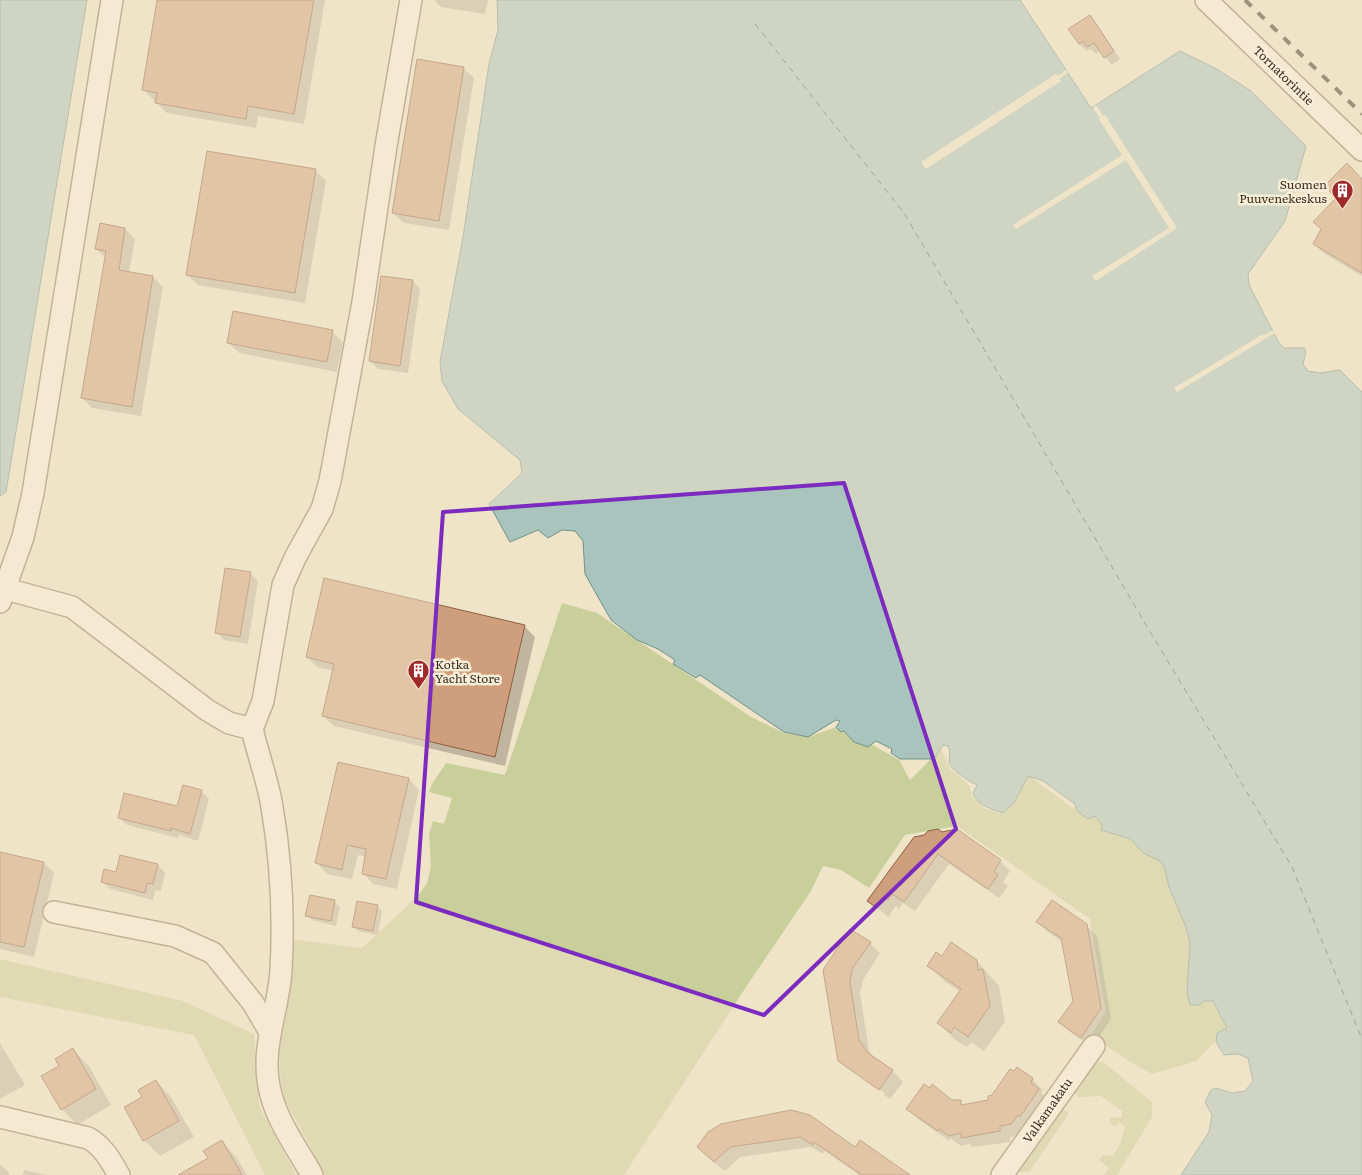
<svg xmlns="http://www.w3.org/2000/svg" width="1362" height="1175" viewBox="0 0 1362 1175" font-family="Literata,serif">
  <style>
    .green { fill: #c9cf9b }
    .water { fill: #a9c4bc; stroke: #6f938a }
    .pier { fill: #f0e4c8 }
    .shadow { fill: #0003 }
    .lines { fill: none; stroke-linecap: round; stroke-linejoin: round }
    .ferry { stroke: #2f5d5a; stroke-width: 1; stroke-dasharray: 6 5; stroke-linecap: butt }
    .building { fill: #cf9f7d; stroke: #8d5f41 }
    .minor-casing { stroke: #8d765c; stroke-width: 24 }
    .minor { stroke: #faf1dc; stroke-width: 21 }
    .rail { stroke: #3d2e20; stroke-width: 4; stroke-dasharray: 9 9; stroke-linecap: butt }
    .marked { fill: none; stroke: #7b2cbf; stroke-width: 4; stroke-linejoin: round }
    .labels { text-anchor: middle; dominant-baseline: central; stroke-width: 5; stroke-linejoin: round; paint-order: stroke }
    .street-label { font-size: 12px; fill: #3d2e20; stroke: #f7eed8 }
    .poi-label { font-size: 12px; fill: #3d2e20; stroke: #f7eed8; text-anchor: end }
  </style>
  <rect width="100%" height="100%" fill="#f0e4c8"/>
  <g class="green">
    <path d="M 562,603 L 597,613 L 751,717 L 784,733 L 808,737 L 839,726 L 899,760 L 910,780 L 941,749 L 950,769 L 969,785 L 972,795 L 984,808 L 1003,814 L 1014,803 L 1028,775 L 1088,819 L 1095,816 L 1102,825 L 1101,830 L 1131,839 L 1143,853 L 1160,861 L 1164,866 L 1169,887 L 1186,927 L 1190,943 L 1187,991 L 1204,1001 L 1213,1001 L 1227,1028 L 1197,1061 L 1152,1074 L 1129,1061 L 1091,1035 L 1106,1012 L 1090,919 L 957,826 L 905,835 L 869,888 L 841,870 L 823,866 L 811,891 L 748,984 L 624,1175 L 325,1175 L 284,1098 L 280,1074 L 279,1041 L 289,939 L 362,948 L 418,896 L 427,883 L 431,867 L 429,834 L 433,821 L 444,824 L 452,798 L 429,792 L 432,784 L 446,763 L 505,775 Z"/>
    <path d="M 0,959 L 183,1001 L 254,1034 L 259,1106 L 296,1175 L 265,1175 L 194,1035 L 0,997 Z"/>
    <path d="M 1103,1062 L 1152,1102 L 1152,1117 L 1117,1175 L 1104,1175 L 1109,1168 L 1099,1160 L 1103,1155 L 1113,1156 L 1120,1144 L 1125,1126 L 1120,1123 L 1114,1127 L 1111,1123 L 1110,1119 L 1112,1117 L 1122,1118 L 1122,1111 L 1101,1096 L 1079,1097 L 1072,1092 L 1094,1063 Z"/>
    <path d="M 1060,1108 L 1069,1113 L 1030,1171 L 1016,1173 Z"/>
  </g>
  <g class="water">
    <path d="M 0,0 L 87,0 L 6,492 L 0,496 Z"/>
    <path d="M 497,0 L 1020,0 L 1091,108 L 1180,51 L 1215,68 L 1251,91 L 1306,146 L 1285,221 L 1248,274 L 1249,285 L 1279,343 L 1284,348 L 1304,348 L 1306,352 L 1303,364 L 1308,371 L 1320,373 L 1340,370 L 1362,392 L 1362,1175 L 1181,1175 L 1209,1132 L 1212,1115 L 1205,1102 L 1211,1090 L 1216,1088 L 1232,1093 L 1245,1091 L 1253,1081 L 1248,1058 L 1237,1054 L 1224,1055 L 1216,1042 L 1217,1033 L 1227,1028 L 1213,1001 L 1204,1001 L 1200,1005 L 1190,1005 L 1187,991 L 1190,943 L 1186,927 L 1169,887 L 1164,866 L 1160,861 L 1143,853 L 1131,839 L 1101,830 L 1102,825 L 1095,816 L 1088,819 L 1076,810 L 1075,804 L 1043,781 L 1028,776 L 1014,803 L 1003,813 C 991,809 978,806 973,793 L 977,785 C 970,782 950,770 949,762 C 949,756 951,752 948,746 L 943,745 L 934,759 L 900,759 L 891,753 L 892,749 L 876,741 L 868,747 L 854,742 L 844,731 L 841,732 L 836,727 L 840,721 L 836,720 L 808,737 L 784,732 L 700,675 L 696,678 L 673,664 L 675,660 L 658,649 L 637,640 L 611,620 L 585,574 L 583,541 L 575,531 L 562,530 L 548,538 L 538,530 L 510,542 L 489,504 L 522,473 L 520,460 L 458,409 L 442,381 L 440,362 L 463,237 L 489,64 L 498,30 Z"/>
  </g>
  <g class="pier">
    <path d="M 1066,70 L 1068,73 L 1059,79 L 1061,81 L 926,169 L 921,162 L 1056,74 L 1058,76 Z"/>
    <path d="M 1096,105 L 1103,116 L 1105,115 L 1177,228 L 1096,281 L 1092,276 L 1169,228 L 1126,160 L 1016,229 L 1013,225 L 1122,155 L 1099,119 L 1100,118 L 1093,108 Z"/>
    <path d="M 1274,330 L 1275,333 L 1177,392 L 1174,388 L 1263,334 L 1264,335 Z"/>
  </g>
  <g class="shadow">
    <path d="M 158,0 L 325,0 L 304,124 L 258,116 L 256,128 L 167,113 L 157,103 L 157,101 L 154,100 L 143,90 Z"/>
    <path d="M 434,0 L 488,0 L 485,14 L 441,7 Z"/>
    <path d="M 1090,16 L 1097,24 L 1120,59 L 1112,65 L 1101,51 L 1096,54 L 1090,49 L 1087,51 L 1079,44 L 1070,29 Z"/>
    <path d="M 463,68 L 474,78 L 449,230 L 404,223 L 393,213 Z"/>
    <path d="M 315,170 L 326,181 L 305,303 L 198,285 L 187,275 Z"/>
    <path d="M 1362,180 L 1362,276 L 1325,254 L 1314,244 L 1338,198 Z"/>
    <path d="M 125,229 L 135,239 L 129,273 L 153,277 L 163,287 L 141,416 L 92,408 L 82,398 L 106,258 L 96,249 Z"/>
    <path d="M 413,281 L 420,289 L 408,373 L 378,369 L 370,361 Z"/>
    <path d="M 332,332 L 343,342 L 337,372 L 239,353 L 228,342 Z"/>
    <path d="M 250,573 L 258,581 L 248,644 L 224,640 L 217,632 Z"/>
    <path d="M 325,580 L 525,627 L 535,637 L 505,766 L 334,726 L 323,716 L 334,671 L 317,667 L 307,657 Z"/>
    <path d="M 409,779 L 419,790 L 397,889 L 373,884 L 363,873 L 366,857 L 358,855 L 352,879 L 327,874 L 317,863 Z"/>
    <path d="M 201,791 L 209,799 L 198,841 L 179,835 L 178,838 L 127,825 L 119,818 L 178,807 Z"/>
    <path d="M 914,838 L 1000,861 L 1010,871 L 1003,882 L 1008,886 L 999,898 L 949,864 L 915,911 L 903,903 L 899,909 L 896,906 L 888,917 L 869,901 Z"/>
    <path d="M 0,853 L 44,863 L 54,873 L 34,957 L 0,949 Z"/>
    <path d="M 158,865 L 165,873 L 161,891 L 155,890 L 153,900 L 110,889 L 102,882 L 117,874 Z"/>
    <path d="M 335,902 L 340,907 L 336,926 L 312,920 L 307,915 Z"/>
    <path d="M 377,906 L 382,911 L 378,935 L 358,931 L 353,926 Z"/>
    <path d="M 1038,922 L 1086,925 L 1097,936 L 1111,1019 L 1092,1047 L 1070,1032 L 1060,1022 L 1074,1002 L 1063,942 L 1048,932 Z"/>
    <path d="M 870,943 L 880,953 L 863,980 L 860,993 L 869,1051 L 875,1059 L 893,1071 L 903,1082 L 890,1099 L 850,1071 L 884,1095 L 885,1093 L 848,1066 L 848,1069 L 840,1060 L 824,970 Z"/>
    <path d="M 942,958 L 976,960 L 999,986 L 1005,1022 L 984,1051 L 971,1042 L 967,1047 L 954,1039 L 939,1023 L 961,992 L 944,981 L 929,965 Z"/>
    <path d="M 0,1043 L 25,1085 L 0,1099 Z"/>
    <path d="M 73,1050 L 89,1066 L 111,1105 L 77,1125 L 62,1109 Z"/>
    <path d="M 1032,1079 L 1043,1090 L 1041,1093 L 1048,1100 L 1021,1135 L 1010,1137 L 1010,1142 L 973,1147 L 969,1144 L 961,1146 L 950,1138 L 949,1141 L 918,1119 L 908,1109 L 952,1101 L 960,1102 L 964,1105 L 990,1101 Z"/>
    <path d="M 156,1081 L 171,1097 L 194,1137 L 160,1156 L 144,1140 L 143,1098 Z"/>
    <path d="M 791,1112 L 856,1149 L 907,1175 L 859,1175 L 825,1151 L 823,1154 L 811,1147 L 740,1157 L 725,1171 L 709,1158 Z"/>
    <path d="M 222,1142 L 237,1158 L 247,1175 L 195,1175 Z"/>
    <path d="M 0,1164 L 9,1173 L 9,1175 L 0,1175 Z"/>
    <path d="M 24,1170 L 48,1175 L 23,1175 Z"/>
  </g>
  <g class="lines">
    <path class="ferry" d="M 755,24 L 904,213 L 1149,630 L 1292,867 L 1362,1039"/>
  </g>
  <g class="building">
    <path d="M 157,0 L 314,0 L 294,114 L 248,106 L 246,119 L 155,103 L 157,93 L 142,90 Z"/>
    <path d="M 1090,15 L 1114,51 L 1104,58 L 1094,43 L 1087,47 L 1083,41 L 1079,44 L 1068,29 Z"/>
    <path d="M 417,59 L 464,67 L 439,221 L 392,213 Z"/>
    <path d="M 207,151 L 316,169 L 295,293 L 186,275 Z"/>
    <path d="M 1347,163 L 1362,179 L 1362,273 L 1313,244 L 1321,229 L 1313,222 L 1336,198 L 1324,186 Z"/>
    <path d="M 100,223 L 125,228 L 119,270 L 153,276 L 132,407 L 81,398 L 106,251 L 95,249 Z"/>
    <path d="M 381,276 L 413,280 L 400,366 L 369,361 Z"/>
    <path d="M 233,311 L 333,330 L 327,362 L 227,343 Z"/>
    <path d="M 225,568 L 251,572 L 240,637 L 215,633 Z"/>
    <path d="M 324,578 L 525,625 L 495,757 L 322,716 L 334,664 L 306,657 Z"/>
    <path d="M 338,762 L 409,778 L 386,879 L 362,874 L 366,849 L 347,845 L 342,870 L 315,863 Z"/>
    <path d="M 183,785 L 202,790 L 190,834 L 171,828 L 171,831 L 118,818 L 124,793 L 177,806 Z"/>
    <path d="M 938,829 L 942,832 L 957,829 L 1001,860 L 994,871 L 998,875 L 988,889 L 938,854 L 904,902 L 892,894 L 888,900 L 885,897 L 877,908 L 867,901 L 914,837 L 924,835 L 928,831 Z"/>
    <path d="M 0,852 L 44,862 L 24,947 L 0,942 Z"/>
    <path d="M 120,855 L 158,864 L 153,884 L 147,883 L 145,893 L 101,882 L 104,869 L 116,872 Z"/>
    <path d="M 310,895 L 335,900 L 331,921 L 305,916 Z"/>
    <path d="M 1052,900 L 1087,924 L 1101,1008 L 1081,1038 L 1058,1022 L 1073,1001 L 1061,938 L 1036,922 Z"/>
    <path d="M 357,901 L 378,905 L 373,931 L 352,927 Z"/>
    <path d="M 850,929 L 871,942 L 852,969 L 850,982 L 859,1040 L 868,1053 L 893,1070 L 879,1090 L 838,1061 L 823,970 Z"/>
    <path d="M 951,942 L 977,960 L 978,970 L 983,969 L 990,1006 L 968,1037 L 954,1027 L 951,1033 L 937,1023 L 961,989 L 927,966 L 936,952 L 942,956 Z"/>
    <path d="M 73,1048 L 96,1089 L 61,1110 L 41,1076 L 59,1066 L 55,1059 Z"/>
    <path d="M 1017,1067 L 1033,1078 L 1031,1083 L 1039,1089 L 1020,1117 L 1018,1115 L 1011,1124 L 1000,1126 L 1000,1131 L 961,1138 L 961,1133 L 949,1136 L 939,1129 L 938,1131 L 906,1109 L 924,1084 L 930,1088 L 932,1084 L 952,1100 L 961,1100 L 961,1105 L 988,1100 L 988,1096 L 992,1095 L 1010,1069 L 1014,1071 Z"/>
    <path d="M 156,1080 L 179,1121 L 143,1141 L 124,1107 L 142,1097 L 138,1090 Z"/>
    <path d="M 791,1110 L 810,1115 L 855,1147 L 860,1140 L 910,1175 L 862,1175 L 814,1142 L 813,1145 L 800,1137 L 730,1147 L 714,1162 L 697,1147 L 708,1132 L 721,1124 Z"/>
    <path d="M 222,1140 L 242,1175 L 178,1175 L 208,1158 L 203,1151 Z"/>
  </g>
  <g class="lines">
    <defs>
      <g id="minor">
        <path d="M 1206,0 L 1362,150"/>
        <path d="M 6,589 L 72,607 L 207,710 L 229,723 L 252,729 C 258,755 268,781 272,807 C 281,860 284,916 281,970 C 279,1008 261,1047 269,1086 C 274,1117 297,1148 312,1175"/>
        <path d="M 0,602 L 23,537 L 33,493 L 112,0"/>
        <path d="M 252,729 L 263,701 L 283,585 L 296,556 L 322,509 L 330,481 L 363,302 L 386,146 L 411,0"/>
        <path d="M 54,912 L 175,936 L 213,953 L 253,1003 L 270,1032"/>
        <path d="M 0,1117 L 88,1138 C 103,1146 111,1161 119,1175"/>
        <path d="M 1002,1175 L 1094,1046"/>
      </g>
    </defs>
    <use href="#minor" class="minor-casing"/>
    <use href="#minor" class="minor"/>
    <path class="rail" d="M 1245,0 L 1362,114"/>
  </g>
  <path d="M0 0H1362V1175H0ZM 844,483 L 956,829 L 764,1015 L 416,902 L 443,512 Z" fill="#f0e4c8" fill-opacity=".55" fill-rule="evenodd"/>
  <path class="marked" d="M 844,483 L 956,829 L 764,1015 L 416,902 L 443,512 Z"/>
  <defs>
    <symbol id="building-pin" viewBox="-11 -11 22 30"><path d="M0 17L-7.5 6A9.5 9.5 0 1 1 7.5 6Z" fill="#9e2a2b" stroke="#f7eed8"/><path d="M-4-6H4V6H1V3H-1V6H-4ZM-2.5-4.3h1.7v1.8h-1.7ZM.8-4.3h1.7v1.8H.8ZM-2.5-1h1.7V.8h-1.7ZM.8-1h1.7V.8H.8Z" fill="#fff"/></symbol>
  </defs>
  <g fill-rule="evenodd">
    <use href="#building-pin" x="1330" y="178" width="25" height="34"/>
    <use href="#building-pin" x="406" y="658" width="25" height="34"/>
  </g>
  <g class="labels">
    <g class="street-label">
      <text transform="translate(1284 75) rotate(44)">Tornatorintie</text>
      <text transform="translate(1047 1110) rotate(-55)">Valkamakatu</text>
    </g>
    <g class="poi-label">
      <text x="1327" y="184">Suomen<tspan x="1327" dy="14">Puuvenekeskus</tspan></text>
      <text x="435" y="664" text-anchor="start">Kotka<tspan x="435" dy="14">Yacht Store</tspan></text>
    </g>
  </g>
</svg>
